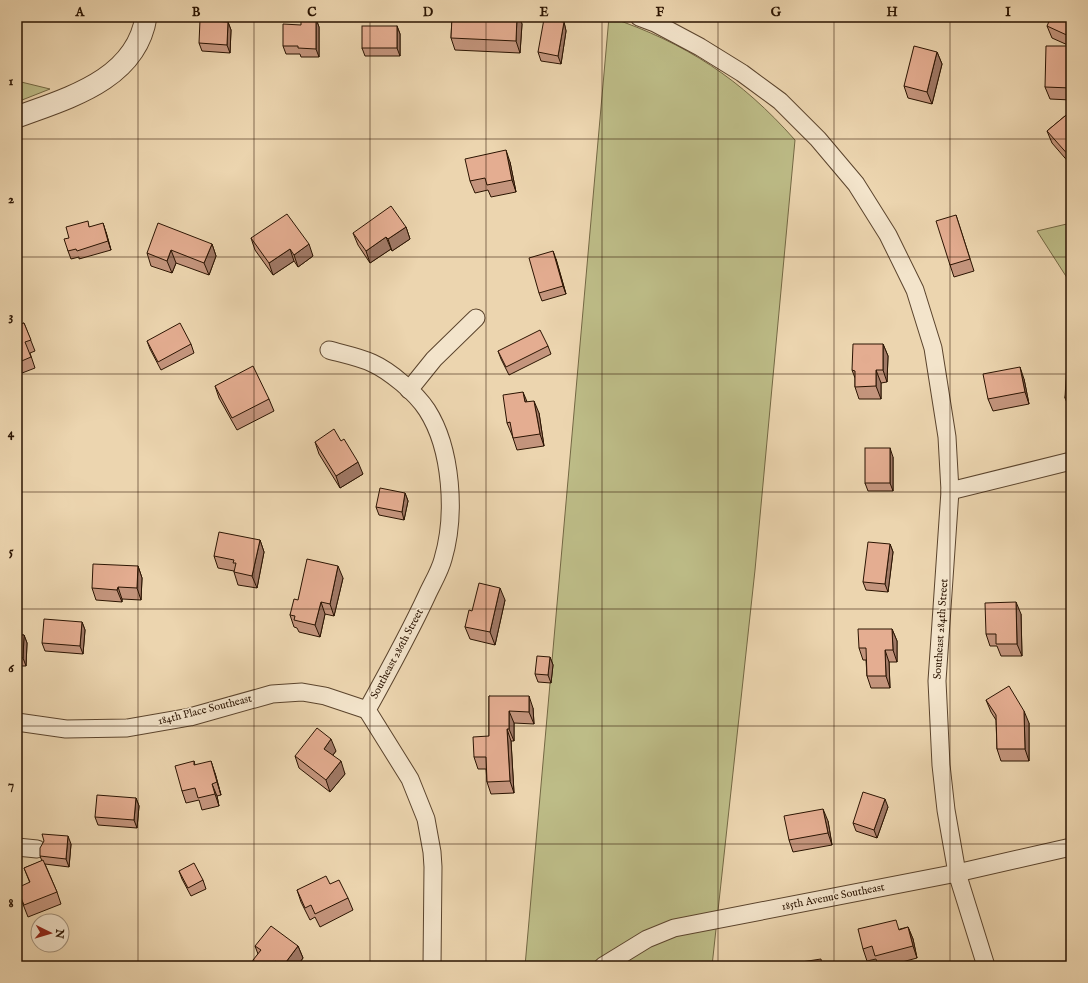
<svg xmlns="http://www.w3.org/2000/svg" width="1088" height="983" viewBox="0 0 1088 983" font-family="'IM FELL English',serif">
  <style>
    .green { fill: #bdbc87; stroke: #746844 }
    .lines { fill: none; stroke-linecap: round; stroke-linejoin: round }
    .minor-casing { stroke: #5b442d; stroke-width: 19 }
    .tertiary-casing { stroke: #5b442d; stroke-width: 23 }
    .minor { stroke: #f3e4cb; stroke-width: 17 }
    .tertiary { stroke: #f3e4cb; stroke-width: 21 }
    .wall { fill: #c4957d; stroke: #2b1402 }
    .shaded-wall { fill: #a07966; stroke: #2b1402 }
    .building { fill: #e4ad91; stroke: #2b1402 }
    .grid { fill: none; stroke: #2b1402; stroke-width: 1; stroke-opacity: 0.55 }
    .labels { text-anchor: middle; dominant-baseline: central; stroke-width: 3; stroke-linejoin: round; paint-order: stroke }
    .street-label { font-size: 11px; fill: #2b1402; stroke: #f3e4cb }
    .neatline { fill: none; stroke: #2b1402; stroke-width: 1.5 }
    .grid-label { font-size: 13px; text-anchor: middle; font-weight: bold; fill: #2b1402 }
  </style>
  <rect width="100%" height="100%" fill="#ecd5af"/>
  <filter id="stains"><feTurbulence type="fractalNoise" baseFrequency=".005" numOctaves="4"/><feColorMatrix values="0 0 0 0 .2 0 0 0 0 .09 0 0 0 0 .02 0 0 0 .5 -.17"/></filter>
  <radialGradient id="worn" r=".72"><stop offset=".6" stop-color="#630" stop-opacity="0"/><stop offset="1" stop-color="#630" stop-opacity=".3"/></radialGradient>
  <g class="green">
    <path d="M 609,17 C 686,43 741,79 795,140 L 755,570 L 712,966 L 525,966 Z"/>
    <path d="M 17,81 L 50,89 L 17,102 Z"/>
    <path d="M 1071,223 L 1071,284 L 1037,231 Z"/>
  </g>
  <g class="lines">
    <defs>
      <g id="minor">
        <path d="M 639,17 L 655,23 L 700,47 L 742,73 L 780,101 L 818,139 L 856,184 L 888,235 L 915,290 L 933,348 L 947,437 L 950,491 L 937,681 L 941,765 L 946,810 L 957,873 L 986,966"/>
        <path d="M 329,350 C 343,354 359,357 372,363 C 390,371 416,393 427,410 C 452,449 456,515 443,559 C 440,571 432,584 427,595 C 409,634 388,672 367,710 L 410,779 L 426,819 L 432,852 L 433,867 L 432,966"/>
        <path d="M 409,390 L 434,359 L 476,318"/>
        <path d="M 950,491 L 1071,461"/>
        <path d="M 17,722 L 66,729 L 127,728 L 190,717 L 272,694 L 302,692 L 325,696 L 367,710"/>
        <path d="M 17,847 L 37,849"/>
        <path d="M 603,966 L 647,939 L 674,928 L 957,873 L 1071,847"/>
      </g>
      <path id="tertiary" d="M 17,117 C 68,98 136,80 146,17"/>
    </defs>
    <use href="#minor" class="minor-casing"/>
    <use href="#tertiary" class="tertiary-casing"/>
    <use href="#minor" class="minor"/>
    <use href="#tertiary" class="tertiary"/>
  </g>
  <g class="wall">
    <path d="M 452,17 L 519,17 L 522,24 L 520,53 L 455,50 L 451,38 Z"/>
    <path d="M 1071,17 L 1071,100 L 1050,99 L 1045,87 L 1070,46 L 1052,38 L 1047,26 Z"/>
    <path d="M 316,19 L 319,27 L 319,57 L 301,57 L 300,54 L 286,54 L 283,46 L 301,25 Z"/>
    <path d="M 228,22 L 231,30 L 230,53 L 202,51 L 199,43 Z"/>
    <path d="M 564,22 L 566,31 L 561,64 L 541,61 L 538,52 Z"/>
    <path d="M 397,26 L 400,34 L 400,56 L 365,56 L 362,48 Z"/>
    <path d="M 937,52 L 942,64 L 932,104 L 908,98 L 904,86 Z"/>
    <path d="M 1071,111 L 1071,165 L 1052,143 L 1047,131 Z"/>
    <path d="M 510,162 L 516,192 L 491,197 L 488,190 L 475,193 L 470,181 Z"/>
    <path d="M 956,215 L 974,271 L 954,277 L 950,265 Z"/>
    <path d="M 90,227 L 106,232 L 111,250 L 79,259 L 79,257 L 71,259 L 68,251 L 69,238 Z"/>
    <path d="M 406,227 L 410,239 L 392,251 L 391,249 L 370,263 L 358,245 L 353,233 Z"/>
    <path d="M 251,238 L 313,256 L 298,267 L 294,261 L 273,275 L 255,250 Z"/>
    <path d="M 212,244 L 216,256 L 209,275 L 176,263 L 172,273 L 151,266 L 147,253 Z"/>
    <path d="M 556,259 L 566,294 L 542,301 L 539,293 Z"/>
    <path d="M 17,318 L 18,325 L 24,323 L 35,351 L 30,353 L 35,368 L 17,375 Z"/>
    <path d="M 147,341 L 191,344 L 194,353 L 161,370 L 150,349 Z"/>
    <path d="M 883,344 L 888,356 L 887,382 L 881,383 L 881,399 L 859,399 L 855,387 L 855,378 L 852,370 Z"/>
    <path d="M 548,346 L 551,354 L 509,375 L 501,359 L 498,351 Z"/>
    <path d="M 1071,362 L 1071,410 L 1070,410 L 1065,398 Z"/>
    <path d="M 1024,379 L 1029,404 L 993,411 L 988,399 Z"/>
    <path d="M 215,386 L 269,399 L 274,411 L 237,430 L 219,398 Z"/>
    <path d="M 539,413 L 544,446 L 517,450 L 512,435 L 507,423 Z"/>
    <path d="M 315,442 L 363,474 L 340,488 L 319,454 Z"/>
    <path d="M 893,457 L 893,491 L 868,491 L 865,483 Z"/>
    <path d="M 405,493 L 408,501 L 404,520 L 379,515 L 376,507 Z"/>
    <path d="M 260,540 L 264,552 L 257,588 L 238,585 L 234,572 L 234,571 L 218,568 L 214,556 Z"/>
    <path d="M 890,544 L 893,552 L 888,592 L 866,590 L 863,582 Z"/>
    <path d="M 138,566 L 142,578 L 141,600 L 122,599 L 122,602 L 96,600 L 92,588 Z"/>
    <path d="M 343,578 L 334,616 L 325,614 L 320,637 L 299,632 L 297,628 L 294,627 L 290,615 L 298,600 Z"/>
    <path d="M 505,600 L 495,645 L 470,639 L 465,627 L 472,611 Z"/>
    <path d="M 1021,614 L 1022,656 L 1001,656 L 997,646 L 990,646 L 986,634 Z"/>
    <path d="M 82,622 L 85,630 L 83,654 L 45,651 L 42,643 Z"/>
    <path d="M 892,629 L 897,641 L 897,662 L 889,662 L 890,688 L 871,688 L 867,676 L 866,660 L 863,660 L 859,648 Z"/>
    <path d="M 17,635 L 24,635 L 27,643 L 26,666 L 17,666 Z"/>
    <path d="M 550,657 L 553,665 L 551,683 L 538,682 L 535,674 Z"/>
    <path d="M 489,696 L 533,708 L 534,724 L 514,723 L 514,741 L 511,741 L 514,793 L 491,794 L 487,782 L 486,769 L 478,769 L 474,757 L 489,736 Z"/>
    <path d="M 986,700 L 1029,723 L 1029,761 L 1001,761 L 997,749 L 996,720 L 991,712 Z"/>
    <path d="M 1071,748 L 1071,779 L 1068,772 Z"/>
    <path d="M 336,751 L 333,755 L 345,774 L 330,792 L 299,768 L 295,756 Z"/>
    <path d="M 194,761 L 195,765 L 215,773 L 221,795 L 217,796 L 219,806 L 202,810 L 199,800 L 186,803 L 182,791 Z"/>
    <path d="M 136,798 L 139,806 L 137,828 L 98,825 L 95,817 Z"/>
    <path d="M 888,807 L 877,838 L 856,831 L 853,823 Z"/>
    <path d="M 828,821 L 832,845 L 793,852 L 789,840 Z"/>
    <path d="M 71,844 L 69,867 L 45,864 L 57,892 L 61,904 L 28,917 L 17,889 L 30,883 L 24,868 L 42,861 L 40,856 Z"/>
    <path d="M 179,871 L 203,880 L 206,889 L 191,896 L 182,879 Z"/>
    <path d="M 330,884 L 348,898 L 353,910 L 320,927 L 315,917 L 310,920 L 301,902 L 297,890 Z"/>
    <path d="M 908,927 L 913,939 L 917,958 L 887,966 L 878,966 L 876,959 L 867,961 L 863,949 L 900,929 Z"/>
    <path d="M 255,946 L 298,946 L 303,958 L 297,966 L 252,966 L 258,954 Z"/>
  </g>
  <g class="shaded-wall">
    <path d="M 517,17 L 519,17 L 522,24 L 520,53 L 516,41 Z"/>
    <path d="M 316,19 L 319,27 L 319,57 L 316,49 Z"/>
    <path d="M 228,22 L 231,30 L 230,53 L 227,45 Z"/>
    <path d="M 564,22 L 566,31 L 561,64 L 558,56 Z"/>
    <path d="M 397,26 L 400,34 L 400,56 L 397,48 Z"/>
    <path d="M 1071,46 L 1071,68 L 1070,66 Z"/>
    <path d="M 937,52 L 942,64 L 932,104 L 927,92 Z"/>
    <path d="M 506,150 L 510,162 L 516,192 L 512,180 Z"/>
    <path d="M 103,223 L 106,232 L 111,250 L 108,241 Z"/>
    <path d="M 406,227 L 410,239 L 392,251 L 388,239 Z"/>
    <path d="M 386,237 L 391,249 L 370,263 L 366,251 Z"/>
    <path d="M 212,244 L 216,256 L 209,275 L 204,263 Z"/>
    <path d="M 309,244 L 313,256 L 298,267 L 294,255 Z"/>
    <path d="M 290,249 L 294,261 L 273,275 L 269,263 Z"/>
    <path d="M 171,250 L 176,263 L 172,273 L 167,261 Z"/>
    <path d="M 553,251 L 556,259 L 566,294 L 563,286 Z"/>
    <path d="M 883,344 L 888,356 L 887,382 L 883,370 Z"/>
    <path d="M 1020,367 L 1024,379 L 1029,404 L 1025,392 Z"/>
    <path d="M 876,370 L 881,383 L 881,399 L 876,386 Z"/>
    <path d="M 523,392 L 528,404 L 525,402 Z"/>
    <path d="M 534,401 L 539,413 L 544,446 L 540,434 Z"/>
    <path d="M 890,448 L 893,457 L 893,491 L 890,483 Z"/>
    <path d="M 358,462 L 363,474 L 340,488 L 336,476 Z"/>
    <path d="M 405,493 L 408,501 L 404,520 L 402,512 Z"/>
    <path d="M 260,540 L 264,552 L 257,588 L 252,576 Z"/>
    <path d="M 890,544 L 893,552 L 888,592 L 885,584 Z"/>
    <path d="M 138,566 L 142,578 L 141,600 L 137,588 Z"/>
    <path d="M 338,566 L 343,578 L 334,616 L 330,604 Z"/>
    <path d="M 118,587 L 122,599 L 122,602 L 117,590 Z"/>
    <path d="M 500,588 L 505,600 L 495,645 L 490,632 Z"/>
    <path d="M 321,602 L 325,614 L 320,637 L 315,625 Z"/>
    <path d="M 1016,602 L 1021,614 L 1022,656 L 1017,644 Z"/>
    <path d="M 82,622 L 85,630 L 83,654 L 80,646 Z"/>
    <path d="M 892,629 L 897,641 L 897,662 L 893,650 Z"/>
    <path d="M 24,635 L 27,643 L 26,666 L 23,658 Z"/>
    <path d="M 885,650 L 889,662 L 890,688 L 886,676 Z"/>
    <path d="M 550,657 L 553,665 L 551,683 L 548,675 Z"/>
    <path d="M 529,696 L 533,708 L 534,724 L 529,712 Z"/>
    <path d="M 509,711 L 514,723 L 514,741 L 509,729 Z"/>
    <path d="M 1024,711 L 1029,723 L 1029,761 L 1025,749 Z"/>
    <path d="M 507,729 L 511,741 L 514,793 L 510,781 Z"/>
    <path d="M 331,739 L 336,751 L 328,761 L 324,749 Z"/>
    <path d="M 211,761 L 215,773 L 221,795 L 217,782 Z"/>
    <path d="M 341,761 L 345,774 L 330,792 L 326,780 Z"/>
    <path d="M 212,784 L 217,796 L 219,806 L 215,794 Z"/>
    <path d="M 136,798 L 139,806 L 137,828 L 134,820 Z"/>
    <path d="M 885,799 L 888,807 L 877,838 L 874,830 Z"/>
    <path d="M 823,809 L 828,821 L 832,845 L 828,833 Z"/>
    <path d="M 68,836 L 71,844 L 69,867 L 66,859 Z"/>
    <path d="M 908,927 L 913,939 L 917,958 L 913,946 Z"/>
    <path d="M 298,946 L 303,958 L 297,966 L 283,966 Z"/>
    <path d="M 275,961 L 277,966 L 274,966 Z"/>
  </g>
  <g class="building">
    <path d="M 452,17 L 517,17 L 516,41 L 451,38 Z"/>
    <path d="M 1051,17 L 1071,17 L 1071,37 L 1047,26 Z"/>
    <path d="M 301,19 L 316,19 L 316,49 L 298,48 L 298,46 L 283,46 L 283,24 L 301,25 Z"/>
    <path d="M 544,19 L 564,22 L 558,56 L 538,52 Z"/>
    <path d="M 200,20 L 228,22 L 227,45 L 199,43 Z"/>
    <rect x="362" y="26" width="35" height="22"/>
    <path d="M 914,46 L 937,52 L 927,92 L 904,86 Z"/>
    <path d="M 1046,46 L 1071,46 L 1070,66 L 1071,66 L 1071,88 L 1045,87 Z"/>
    <path d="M 1071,111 L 1071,158 L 1047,131 Z"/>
    <path d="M 506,150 L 512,180 L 487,185 L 485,178 L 470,181 L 465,159 Z"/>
    <path d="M 391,206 L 406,227 L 388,239 L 386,237 L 366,251 L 353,233 Z"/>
    <path d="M 287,214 L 309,244 L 294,255 L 290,249 L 269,263 L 251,238 Z"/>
    <path d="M 956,215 L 970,259 L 950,265 L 936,221 Z"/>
    <path d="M 88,221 L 89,227 L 103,223 L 108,241 L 77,251 L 76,249 L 68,251 L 64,239 L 69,238 L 66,227 Z"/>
    <path d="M 158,223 L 212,244 L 204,263 L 171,250 L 167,261 L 147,253 Z"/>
    <path d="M 553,251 L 563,286 L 539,293 L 529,258 Z"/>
    <path d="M 24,323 L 31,340 L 25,342 L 31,357 L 17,363 L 17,325 Z"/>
    <path d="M 180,323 L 191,344 L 158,362 L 147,341 Z"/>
    <path d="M 540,330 L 548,346 L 506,367 L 498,351 Z"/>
    <path d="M 853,344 L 883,344 L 883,370 L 876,370 L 876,386 L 855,387 L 855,371 L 852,370 Z"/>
    <path d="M 1067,362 L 1071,362 L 1071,398 L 1065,398 Z"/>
    <path d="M 253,366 L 269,399 L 232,418 L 215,386 Z"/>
    <path d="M 1020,367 L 1025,392 L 988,399 L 983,374 Z"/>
    <path d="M 523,392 L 525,402 L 534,401 L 540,434 L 513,438 L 510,422 L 507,423 L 503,395 Z"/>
    <path d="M 334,429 L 341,441 L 344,439 L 358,462 L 336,476 L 315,442 Z"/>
    <rect x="865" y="448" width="25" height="35"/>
    <path d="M 380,488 L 405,493 L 402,512 L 376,507 Z"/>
    <path d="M 219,532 L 260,540 L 252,576 L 234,572 L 236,563 L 233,563 L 234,560 L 214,556 Z"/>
    <path d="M 868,542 L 890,544 L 885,584 L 863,582 Z"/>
    <path d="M 307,559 L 338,566 L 330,604 L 321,602 L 315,625 L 294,620 L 295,616 L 290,615 L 294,599 L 298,600 Z"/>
    <path d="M 93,564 L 138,566 L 137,588 L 118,587 L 117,590 L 92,588 Z"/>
    <path d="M 479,583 L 500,588 L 490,632 L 465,627 L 469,610 L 472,611 Z"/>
    <path d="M 1016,602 L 1017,644 L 996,644 L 996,634 L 986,634 L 985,603 Z"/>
    <path d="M 44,619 L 82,622 L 80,646 L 42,643 Z"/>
    <path d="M 858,629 L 892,629 L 893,650 L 885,650 L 886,676 L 867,676 L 866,648 L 859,648 Z"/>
    <path d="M 17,635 L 24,635 L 23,658 L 17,658 Z"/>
    <path d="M 537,656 L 550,657 L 548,675 L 535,674 Z"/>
    <path d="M 1009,686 L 1024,711 L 1025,749 L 997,749 L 996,715 L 986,700 Z"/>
    <path d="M 489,696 L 529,696 L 529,712 L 509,711 L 509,729 L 507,729 L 510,781 L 487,782 L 486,757 L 474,757 L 473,737 L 489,736 Z"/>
    <path d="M 317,728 L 331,739 L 324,749 L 341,761 L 326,780 L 295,756 Z"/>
    <path d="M 1067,748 L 1071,748 L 1071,772 L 1068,772 Z"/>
    <path d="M 194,761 L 194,765 L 211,761 L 217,782 L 212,784 L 215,794 L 198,798 L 195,788 L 182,791 L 175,766 Z"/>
    <path d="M 863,792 L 885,799 L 874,830 L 853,823 Z"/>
    <path d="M 97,795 L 136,798 L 134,820 L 95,817 Z"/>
    <path d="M 823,809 L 828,833 L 789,840 L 784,816 Z"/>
    <path d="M 42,834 L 68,836 L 66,859 L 40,856 L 40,848 L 44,841 Z"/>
    <path d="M 43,860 L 57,892 L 24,905 L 17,888 L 30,882 L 24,868 Z"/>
    <path d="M 194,863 L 203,880 L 188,888 L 179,871 Z"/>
    <path d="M 326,876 L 330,884 L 339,880 L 348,898 L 315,914 L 311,905 L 305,908 L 297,890 Z"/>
    <path d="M 896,920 L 899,930 L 908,927 L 913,946 L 875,956 L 872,946 L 863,949 L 858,929 Z"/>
    <path d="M 271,926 L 298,946 L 283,966 L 282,966 L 275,961 L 274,966 L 252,966 L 253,960 L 261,950 L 255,946 Z"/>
    <path d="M 1071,955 L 1071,962 L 1068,956 Z"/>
    <path d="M 821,959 L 822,966 L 788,966 L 788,964 Z"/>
  </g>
  <path class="grid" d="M 138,17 L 138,966M 254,17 L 254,966M 370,17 L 370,966M 486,17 L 486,966M 602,17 L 602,966M 718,17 L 718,966M 834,17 L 834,966M 950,17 L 950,966M 17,139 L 1071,139M 17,257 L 1071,257M 17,374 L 1071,374M 17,492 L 1071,492M 17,609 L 1071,609M 17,726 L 1071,726M 17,844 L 1071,844"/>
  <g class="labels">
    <g class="street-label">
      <text transform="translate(941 629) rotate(-86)">Southeast 284th Street</text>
      <text transform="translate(397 654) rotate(-62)">Southeast 286th Street</text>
      <text transform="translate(205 710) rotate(-14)">184th Place Southeast</text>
      <text transform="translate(833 897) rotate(-11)">185th Avenue Southeast</text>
    </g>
  </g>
  <rect width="1088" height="983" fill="none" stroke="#ecd5af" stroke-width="44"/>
  <g transform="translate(50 933) rotate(95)"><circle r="19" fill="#f3e4cb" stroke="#a3917b"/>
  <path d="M0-3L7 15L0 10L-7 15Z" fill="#8f2418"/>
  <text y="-6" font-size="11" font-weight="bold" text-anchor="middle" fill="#2b1402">N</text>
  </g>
  <rect x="22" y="22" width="1044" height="939" class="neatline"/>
  <g class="grid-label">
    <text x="80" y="16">A</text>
    <text x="196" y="16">B</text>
    <text x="312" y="16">C</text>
    <text x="428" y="16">D</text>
    <text x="544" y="16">E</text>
    <text x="660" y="16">F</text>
    <text x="776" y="16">G</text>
    <text x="892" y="16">H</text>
    <text x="1008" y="16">I</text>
    <text x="11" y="85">1</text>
    <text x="11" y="203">2</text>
    <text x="11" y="320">3</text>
    <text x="11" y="437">4</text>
    <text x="11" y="555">5</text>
    <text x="11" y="672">6</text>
    <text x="11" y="789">7</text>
    <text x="11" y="907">8</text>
  </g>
  <rect width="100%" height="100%" filter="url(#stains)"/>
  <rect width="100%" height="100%" fill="url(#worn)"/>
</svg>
